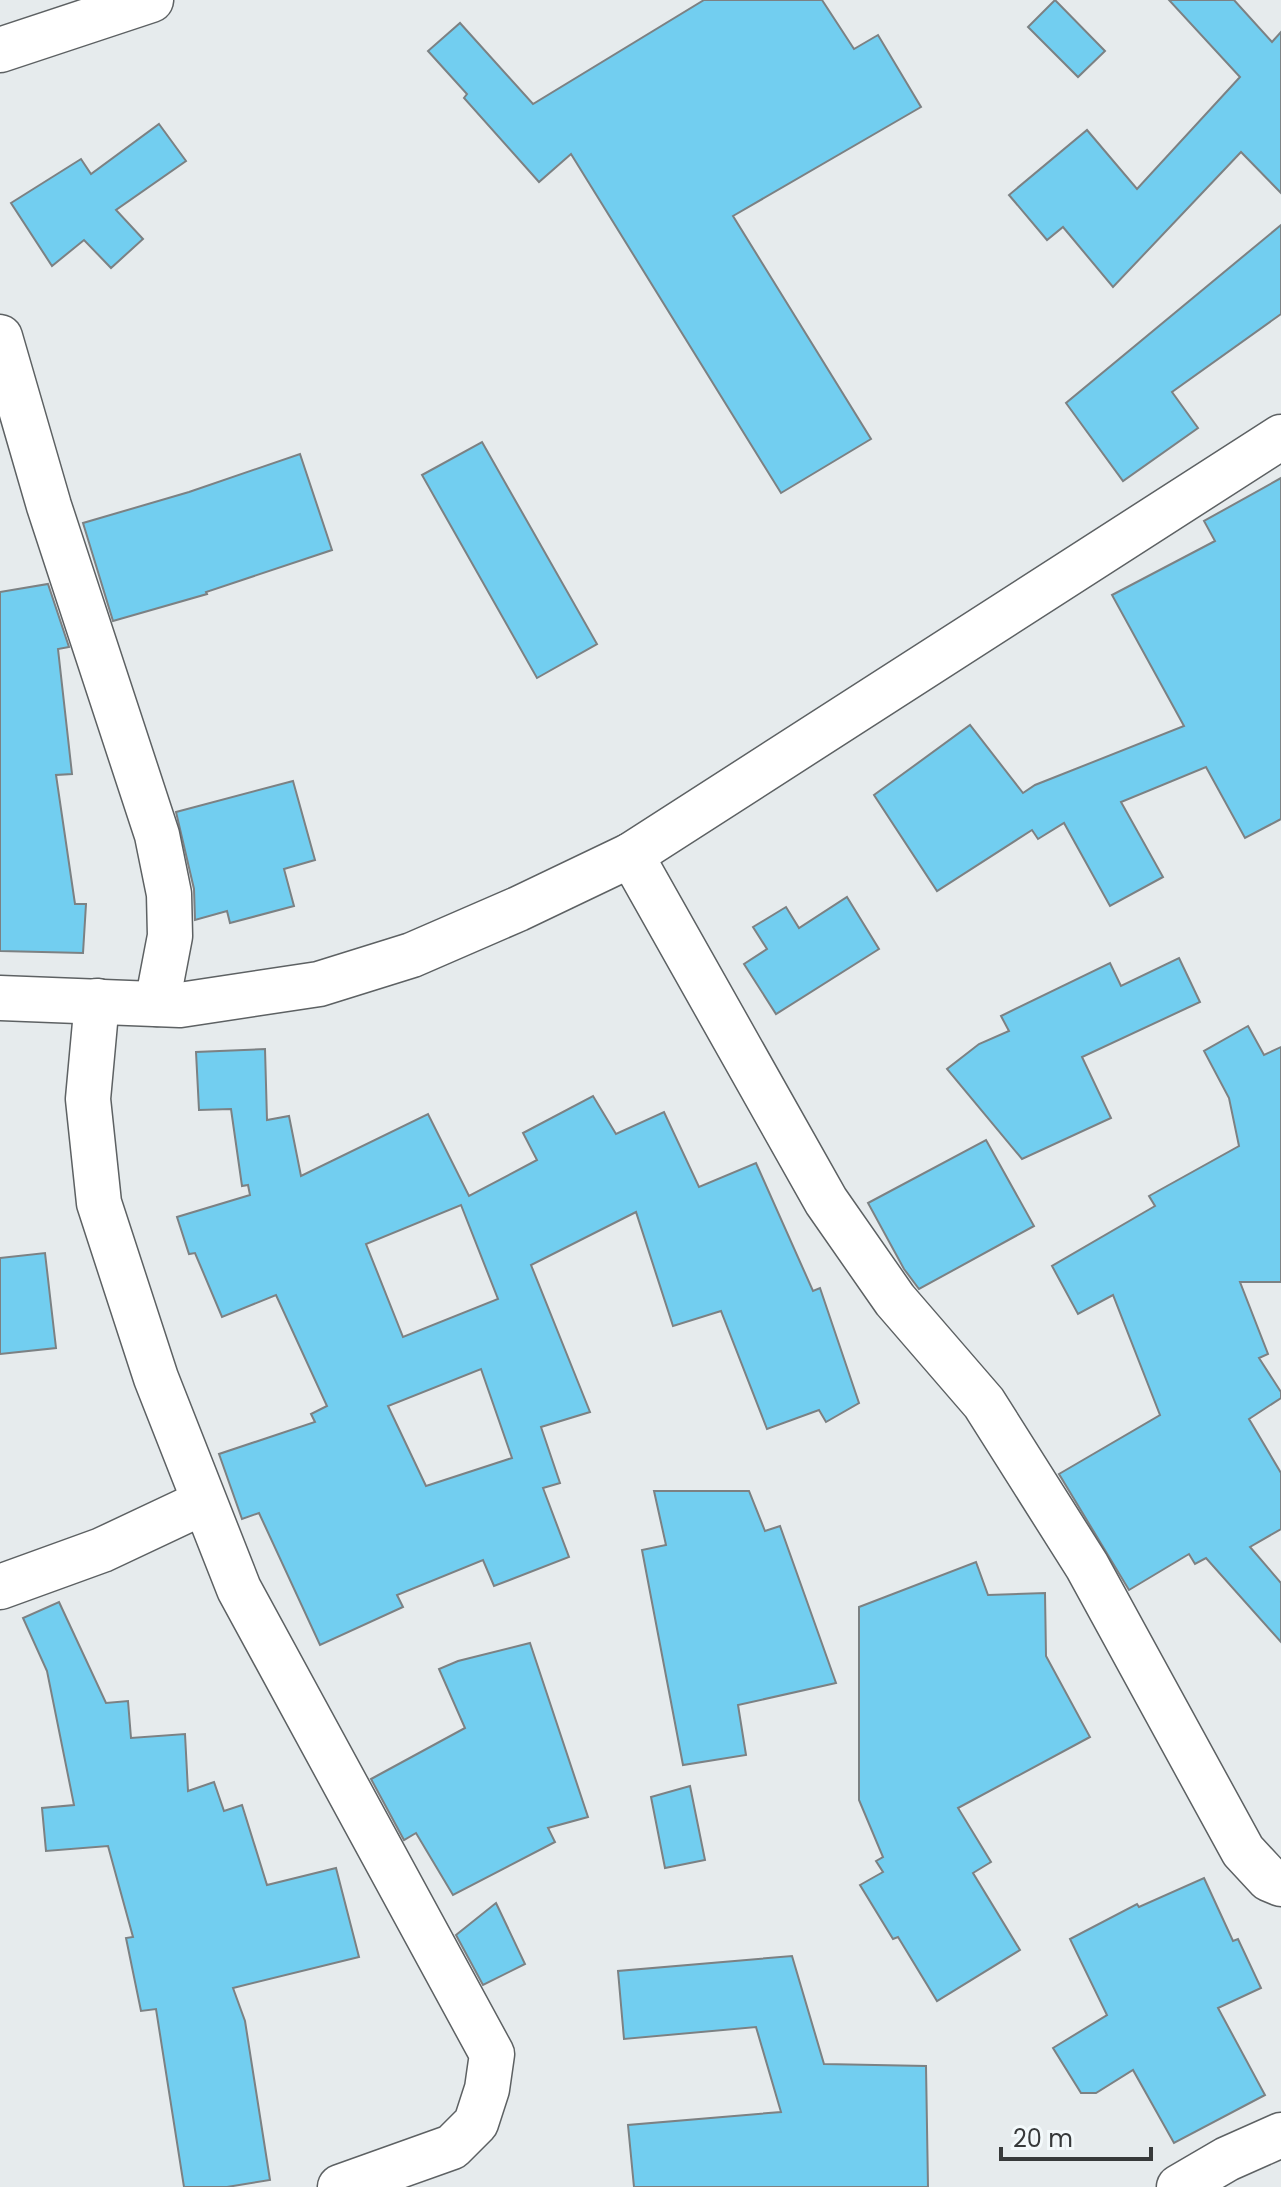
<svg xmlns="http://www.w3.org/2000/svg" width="1281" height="2187" viewBox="0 0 1281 2187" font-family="Poppins,sans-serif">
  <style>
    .building { fill: #72cef0; stroke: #7c8183; stroke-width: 2; fill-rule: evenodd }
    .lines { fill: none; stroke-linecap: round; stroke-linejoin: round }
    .minor-casing { stroke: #5d6163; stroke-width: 47 }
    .minor { stroke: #fff; stroke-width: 44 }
  </style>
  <rect width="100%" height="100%" fill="#e6ebed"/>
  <g class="building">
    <path d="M 704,0 L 822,0 L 854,49 L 878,35 L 921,107 L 733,216 L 871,439 L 781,493 L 571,154 L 539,182 L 464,98 L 467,94 L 428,51 L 460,23 L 533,104 Z"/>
    <path d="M 1055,0 L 1105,51 L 1078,77 L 1028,27 Z"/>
    <path d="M 1169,0 L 1234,0 L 1272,42 L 1281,32 L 1281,193 L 1241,152 L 1113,287 L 1063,227 L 1047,240 L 1009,195 L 1087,130 L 1137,189 L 1240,77 Z"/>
    <path d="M 159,124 L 186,161 L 116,210 L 143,239 L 111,268 L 84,240 L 52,266 L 11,203 L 81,159 L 91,174 Z"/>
    <path d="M 1281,225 L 1281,314 L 1172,392 L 1198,428 L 1123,481 L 1066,403 Z"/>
    <path d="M 482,442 L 597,644 L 537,678 L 422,475 Z"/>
    <path d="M 300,454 L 332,550 L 206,592 L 207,594 L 113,621 L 83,523 L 189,492 Z"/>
    <path d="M 1281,478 L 1281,819 L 1245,838 L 1206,767 L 1121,802 L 1163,877 L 1110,906 L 1064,823 L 1038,839 L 1032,830 L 937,891 L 874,795 L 970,725 L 1023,793 L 1035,785 L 1184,726 L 1112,595 L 1215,541 L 1204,521 Z"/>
    <path d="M 48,584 L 69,647 L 58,649 L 72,774 L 56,775 L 75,904 L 86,904 L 83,953 L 0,951 L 0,592 Z"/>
    <path d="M 293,781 L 315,860 L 284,869 L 294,906 L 230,923 L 227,911 L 195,920 L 194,889 L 176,812 Z"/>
    <path d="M 847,897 L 879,949 L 776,1014 L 744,964 L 767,949 L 753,927 L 786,907 L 799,928 Z"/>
    <path d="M 1179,958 L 1200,1002 L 1082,1057 L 1111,1118 L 1022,1159 L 947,1069 L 979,1044 L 1009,1031 L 1001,1016 L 1110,963 L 1121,986 Z"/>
    <path d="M 1248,1026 L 1264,1055 L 1281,1047 L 1281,1282 L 1240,1282 L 1268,1354 L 1259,1358 L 1281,1392 L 1281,1398 L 1249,1419 L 1281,1473 L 1281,1529 L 1250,1547 L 1281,1583 L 1281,1642 L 1206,1558 L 1195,1564 L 1189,1554 L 1129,1590 L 1059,1474 L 1160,1415 L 1113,1295 L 1078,1314 L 1052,1266 L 1155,1206 L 1149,1196 L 1239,1146 L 1229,1098 L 1204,1051 Z"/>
    <path d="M 265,1049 L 267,1120 L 289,1116 L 301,1176 L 428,1114 L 469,1196 L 537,1160 L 523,1133 L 593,1096 L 616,1134 L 664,1112 L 699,1187 L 756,1163 L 813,1291 L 820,1288 L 859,1403 L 826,1422 L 819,1410 L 767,1429 L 721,1311 L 673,1326 L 636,1212 L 531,1265 L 590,1412 L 541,1427 L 560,1483 L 543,1488 L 569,1557 L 494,1586 L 483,1560 L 397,1595 L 403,1607 L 320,1645 L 259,1513 L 242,1519 L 219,1454 L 315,1422 L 311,1414 L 327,1406 L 276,1295 L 222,1317 L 195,1253 L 189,1254 L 177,1217 L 250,1195 L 248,1185 L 242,1186 L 231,1109 L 199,1110 L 196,1052 ZM 461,1205 L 498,1299 L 403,1337 L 366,1244 ZM 481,1369 L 512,1458 L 426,1486 L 388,1406 Z"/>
    <path d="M 986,1140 L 1034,1226 L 919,1289 L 904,1269 L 868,1203 Z"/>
    <path d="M 45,1253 L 56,1348 L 0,1354 L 0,1258 Z"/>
    <path d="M 654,1491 L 749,1491 L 765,1531 L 780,1526 L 836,1683 L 738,1705 L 746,1755 L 683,1765 L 642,1550 L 666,1545 Z"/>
    <path d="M 976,1562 L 988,1595 L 1045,1593 L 1046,1656 L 1090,1737 L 958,1808 L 991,1862 L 973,1873 L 1020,1950 L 937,2001 L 898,1937 L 893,1939 L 860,1885 L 883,1872 L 876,1861 L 883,1857 L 859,1800 L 859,1607 Z"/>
    <path d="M 59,1602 L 106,1703 L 128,1701 L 131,1738 L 185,1734 L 188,1791 L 214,1782 L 224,1811 L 242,1805 L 267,1885 L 336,1868 L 359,1957 L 233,1988 L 245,2021 L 270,2180 L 227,2187 L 184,2187 L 156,2009 L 141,2011 L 126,1938 L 133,1937 L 108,1846 L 46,1851 L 42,1808 L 74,1805 L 47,1671 L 23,1618 Z"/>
    <path d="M 530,1643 L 588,1817 L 548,1828 L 555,1842 L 453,1895 L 416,1833 L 404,1840 L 371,1779 L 465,1728 L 439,1669 L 458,1661 Z"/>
    <path d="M 690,1786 L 705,1860 L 665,1868 L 651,1797 Z"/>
    <path d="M 1204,1878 L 1233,1941 L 1238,1939 L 1261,1988 L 1218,2008 L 1265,2095 L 1174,2143 L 1133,2070 L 1096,2093 L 1081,2093 L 1053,2048 L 1107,2015 L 1070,1939 L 1137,1904 L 1139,1907 Z"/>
    <path d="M 496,1903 L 525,1964 L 483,1985 L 456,1935 Z"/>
    <path d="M 792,1956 L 824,2064 L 926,2066 L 928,2187 L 634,2187 L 628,2125 L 781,2112 L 756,2027 L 624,2039 L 618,1971 Z"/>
  </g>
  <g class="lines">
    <defs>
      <g id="minor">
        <path d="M 0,50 L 151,0"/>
        <path d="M 0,337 L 49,506 L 157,835 L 169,894 L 170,936 L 157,1004"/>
        <path d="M 631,855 L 826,1201 L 895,1300 L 984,1403 L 1087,1566 L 1243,1851 L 1269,1879 L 1281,1884"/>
        <path d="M 0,998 L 180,1005 L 319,984 L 412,955 L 518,909 L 631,855 L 1281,437"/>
        <path d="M 97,1001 L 88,1099 L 99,1203 L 156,1378 L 239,1589 L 492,2054 L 487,2089 L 476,2123 L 452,2147 L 340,2187"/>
        <path d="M 0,1587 L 102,1550 L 204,1502"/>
        <path d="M 1179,2187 L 1227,2159 L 1281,2135"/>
      </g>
    </defs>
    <use href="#minor" class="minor-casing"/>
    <use href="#minor" class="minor"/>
  </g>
  <path d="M1001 2147v12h150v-12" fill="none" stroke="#37393a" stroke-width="4"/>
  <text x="1013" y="2147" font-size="24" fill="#37393a" stroke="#f3f9fb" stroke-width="6" paint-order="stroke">20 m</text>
</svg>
